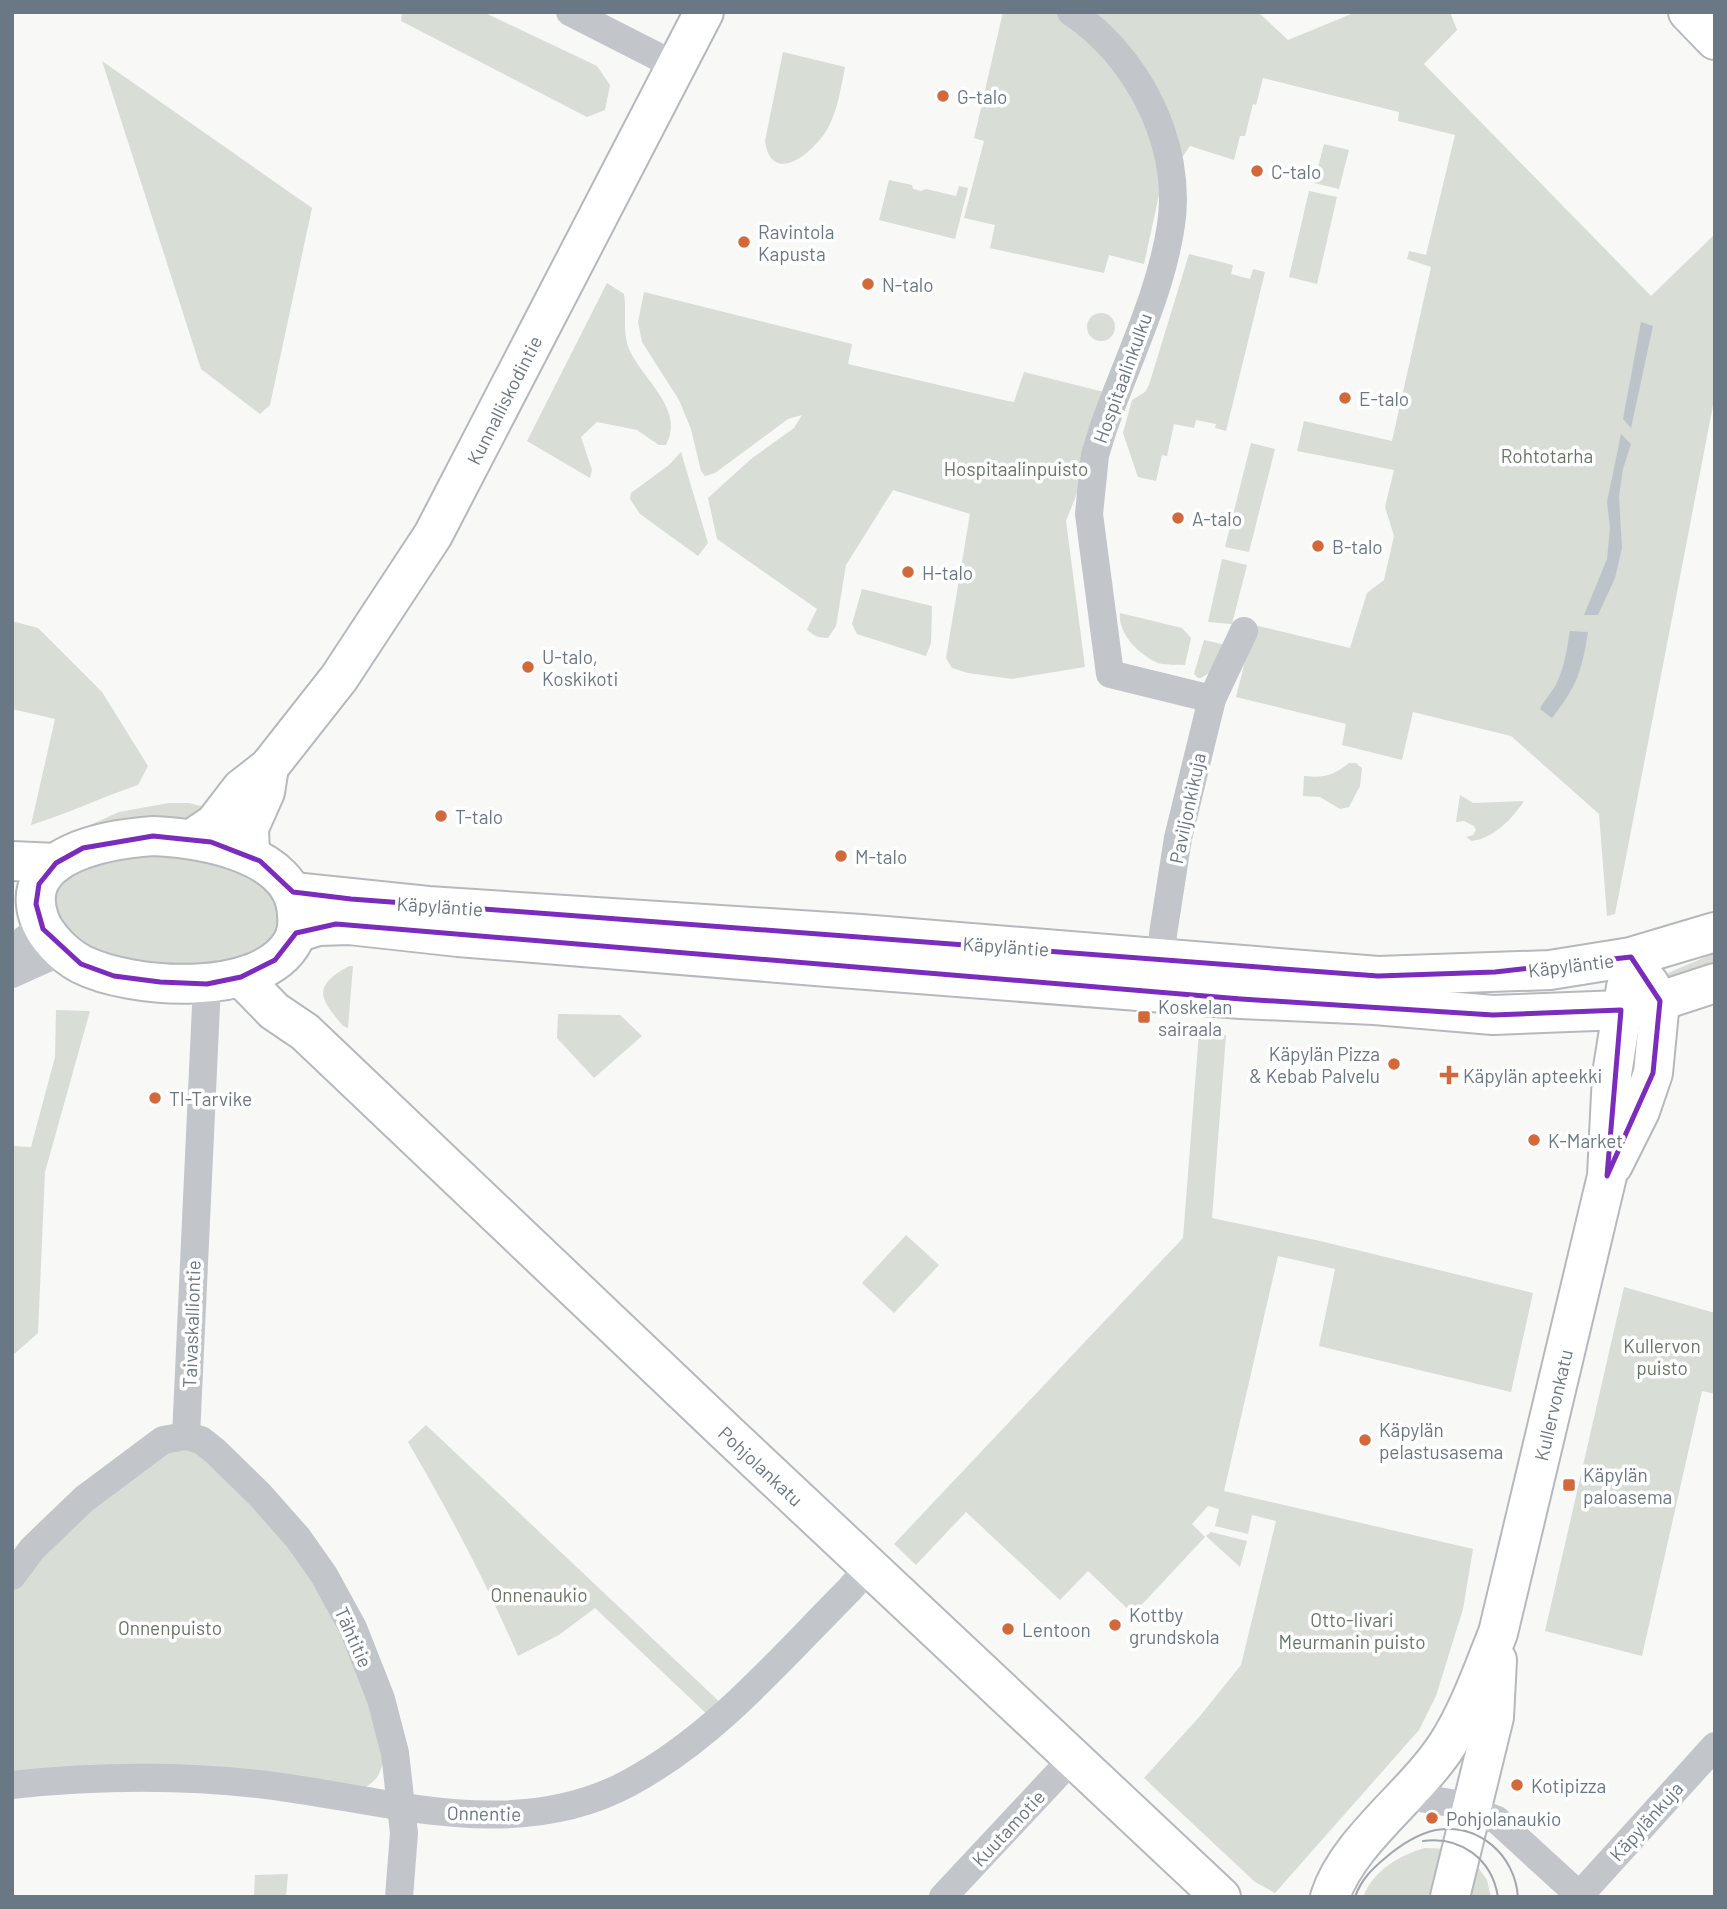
<svg xmlns="http://www.w3.org/2000/svg" width="1727" height="1909" viewBox="0 0 1727 1909" font-family="Barlow,sans-serif">
  <style>
    .green { fill: #d8ddd5 }
    .water { fill: #bcc4c9 }
    .lines { fill: none; stroke-linecap: round; stroke-linejoin: round }
    .secondary-casing { stroke: #b5b9bd; stroke-width: 42 }
    .primary-casing { stroke: #b6b9bd; stroke-width: 42 }
    .street { stroke: #c2c5c9; stroke-width: 28 }
    .secondary { stroke: #fff; stroke-width: 38 }
    .primary { stroke: #fff; stroke-width: 38 }
    .tram { stroke: #a2a7ad; stroke-width: 2 }
    .marked { fill: none; stroke: #7b2cbf; stroke-width: 5; stroke-linejoin: round }
    .poi-dot { fill: #d3683b; stroke: #fff; stroke-width: 2.5 }
    .labels { text-anchor: middle; dominant-baseline: central; stroke-width: 7; stroke-linejoin: round; paint-order: stroke }
    .poi-label { font-size: 19px; fill: #6a7784; stroke: #fff; text-anchor: start }
    .street-label { font-size: 19px; fill: #6a7784; stroke: #fff }
    .park-label { font-size: 19px; fill: #667764; stroke: #fff }
  </style>
  <rect width="100%" height="100%" fill="#f8f8f6"/>
  <g class="green">
    <path d="M 402,12 L 483,12 L 597,66 L 610,85 L 605,110 L 587,117 L 401,21 Z"/>
    <path d="M 1003,12 L 1258,12 L 1288,40 L 1356,12 L 1450,12 L 1457,30 L 1424,64 L 1651,296 L 1715,234 L 1715,395 L 1615,914 L 1607,916 L 1599,814 L 1511,736 L 1413,712 L 1402,760 L 1342,745 L 1346,724 L 1236,697 L 1254,625 L 1350,648 L 1367,593 L 1384,580 L 1394,536 L 1385,507 L 1394,470 L 1297,451 L 1304,421 L 1392,441 L 1431,267 L 1407,259 L 1409,251 L 1426,255 L 1455,135 L 1398,121 L 1399,112 L 1263,78 L 1256,105 L 1253,104 L 1245,136 L 1240,136 L 1234,160 L 1190,146 L 1160,190 L 1144,264 L 1109,255 L 1104,273 L 990,248 L 995,225 L 964,218 L 984,141 L 974,138 Z"/>
    <path d="M 783,52 L 845,67 C 841,87 838,108 829,126 C 817,150 772,189 765,141 Z"/>
    <path d="M 102,61 L 312,208 L 270,405 L 260,414 L 201,369 Z"/>
    <path d="M 1324,144 L 1349,150 L 1339,189 L 1314,183 Z"/>
    <path d="M 889,180 L 912,185 L 913,189 L 921,191 L 926,189 L 956,196 L 959,186 L 968,188 L 955,239 L 879,220 Z"/>
    <path d="M 1309,191 L 1337,197 L 1317,284 L 1289,277 Z"/>
    <path d="M 1189,254 L 1233,265 L 1231,274 L 1250,279 L 1253,269 L 1265,272 L 1226,431 L 1215,428 L 1216,424 L 1196,420 L 1194,428 L 1174,424 L 1167,456 L 1162,455 L 1156,481 L 1138,477 L 1123,433 L 1132,400 L 1145,392 L 1149,385 Z"/>
    <path d="M 607,283 L 624,294 C 627,312 622,332 629,349 C 642,379 686,410 666,445 L 659,445 L 637,430 L 597,422 L 581,437 L 592,470 L 590,478 L 527,441 Z"/>
    <path d="M 644,292 L 852,344 L 848,364 L 1008,401 L 1014,402 L 1024,372 L 1104,392 L 1078,491 L 1066,521 L 1085,667 L 1012,679 L 968,673 L 952,668 L 946,658 L 970,514 L 893,490 L 846,565 L 836,626 L 828,638 C 819,638 813,636 807,629 L 817,609 L 717,539 L 708,498 L 751,459 L 794,428 L 802,415 L 788,419 L 715,473 L 705,476 L 701,471 L 691,429 L 679,400 L 642,342 L 638,322 Z"/>
    <circle cx="1101" cy="327" r="14"/>
    <path d="M 1251,443 L 1275,449 L 1249,552 L 1225,547 Z"/>
    <path d="M 681,452 L 708,543 L 698,556 L 640,514 L 630,499 L 631,493 L 669,465 Z"/>
    <path d="M 1222,559 L 1247,565 L 1232,624 L 1208,622 Z"/>
    <path d="M 862,589 L 932,606 L 931,643 L 926,656 L 857,634 L 852,624 Z"/>
    <path d="M 1120,613 L 1182,628 L 1191,638 L 1185,665 C 1175,664 1164,666 1156,662 C 1137,653 1118,633 1120,613 Z"/>
    <path d="M 12,621 L 38,628 L 102,692 L 148,766 L 138,785 C 102,797 67,814 31,825 L 55,719 L 12,709 Z"/>
    <path d="M 1204,640 L 1226,645 L 1209,673 L 1201,678 L 1198,678 L 1194,674 Z"/>
    <path d="M 1349,763 L 1356,763 L 1362,768 L 1360,786 L 1349,807 L 1340,809 L 1320,797 L 1303,796 L 1304,776 C 1323,778 1333,776 1349,763 Z"/>
    <path d="M 1460,795 L 1473,803 L 1524,801 C 1512,819 1494,838 1472,841 L 1466,837 L 1473,835 L 1476,830 L 1474,826 L 1464,821 L 1456,822 Z"/>
    <path d="M 169,803 L 189,803 L 217,810 L 212,816 L 19,852 L 63,837 L 119,812 Z"/>
    <path d="M 148,855 C 183,856 250,864 272,895 C 276,900 279,908 283,914 L 277,938 L 241,959 L 198,967 L 116,960 L 83,945 L 61,926 L 53,898 L 56,889 L 62,882 L 95,863 Z"/>
    <path d="M 1715,953 L 1715,968 L 1663,984 L 1663,975 Z"/>
    <path d="M 349,966 L 353,966 L 348,1028 L 343,1026 C 320,998 311,987 349,966 Z"/>
    <path d="M 56,1010 L 90,1011 L 45,1172 L 38,1333 L 12,1356 L 12,1146 L 31,1147 L 55,1057 Z"/>
    <path d="M 558,1014 L 620,1015 L 642,1036 L 594,1078 L 557,1038 Z"/>
    <path d="M 1199,1032 L 1226,1035 L 1212,1218 L 1320,1241 L 1533,1293 L 1511,1392 L 1319,1346 L 1335,1269 L 1278,1256 L 1224,1491 L 1473,1549 L 1463,1609 L 1436,1696 L 1419,1730 L 1275,1893 L 1255,1882 L 1144,1778 L 1200,1716 L 1241,1665 L 1276,1521 L 1252,1515 L 1248,1534 L 1215,1526 L 1219,1509 L 1208,1506 L 1192,1524 L 1205,1537 L 1133,1614 L 1088,1571 L 1060,1600 L 966,1512 L 916,1565 L 894,1544 L 1183,1238 Z"/>
    <path d="M 906,1235 L 939,1265 L 894,1313 L 862,1283 Z"/>
    <path d="M 1624,1287 L 1715,1313 L 1715,1394 L 1702,1391 L 1642,1656 L 1545,1631 Z"/>
    <path d="M 426,1425 L 725,1707 L 712,1719 L 595,1608 L 559,1635 L 518,1656 C 486,1582 449,1512 408,1442 Z"/>
    <path d="M 168,1447 L 200,1452 L 300,1553 L 355,1654 L 384,1756 C 381,1774 377,1782 360,1790 L 12,1774 L 12,1589 L 44,1548 Z"/>
    <path d="M 1211,1532 L 1247,1541 L 1240,1567 L 1206,1536 Z"/>
    <path d="M 1425,1848 L 1448,1849 L 1437,1897 L 1363,1897 C 1373,1871 1399,1855 1425,1848 Z"/>
    <path d="M 1475,1863 L 1487,1880 L 1491,1897 L 1467,1897 Z"/>
    <path d="M 288,1874 L 286,1897 L 254,1897 L 255,1875 Z"/>
  </g>
  <g class="water">
    <path d="M 1641,322 L 1653,326 L 1631,428 L 1623,419 Z"/>
    <path d="M 1621,434 L 1631,444 L 1623,469 L 1619,496 L 1622,548 L 1615,578 L 1598,615 L 1584,615 L 1607,559 L 1610,528 L 1607,502 Z"/>
    <path d="M 1570,631 L 1588,632 C 1582,671 1576,688 1552,718 L 1540,709 C 1545,698 1554,691 1558,680 C 1565,665 1567,647 1570,631 Z"/>
  </g>
  <g class="lines">
    <defs>
      <g id="secondary">
        <path d="M 153,836 C 200,838 296,853 297,915 C 298,924 297,933 293,941 C 262,999 130,989 81,964 C 64,955 45,936 39,918 C 17,853 110,839 153,836 Z"/>
        <path d="M 193,838 L 214,824 L 241,789 L 269,767 L 339,678 L 433,535 L 704,12"/>
        <path d="M 250,856 L 249,828 L 265,792 L 269,767"/>
        <path d="M 12,861 L 56,863"/>
        <path d="M 293,892 L 428,906 L 861,934 L 1378,976 L 1550,970 L 1631,957 L 1715,932"/>
        <path d="M 296,933 L 318,926 L 349,925 L 458,937 L 828,967 L 1241,999 L 1375,1005 L 1493,1015 L 1621,1010 L 1660,1001 L 1715,983"/>
        <path d="M 241,977 L 274,1011 L 305,1032 L 730,1436 L 1221,1897"/>
        <path d="M 1613,1165 L 1640,1111 L 1653,1073 L 1660,1001 L 1648,982"/>
        <path d="M 1330,1897 C 1348,1841 1414,1796 1447,1745 C 1469,1711 1483,1670 1498,1633 L 1607,1176 L 1612,1074 L 1626,987"/>
        <path d="M 1450,1897 L 1494,1717 L 1497,1660"/>
      </g>
      <path id="primary" d="M 1688,12 L 1715,40"/>
    </defs>
    <use href="#secondary" class="secondary-casing"/>
    <use href="#primary" class="primary-casing"/>
    <g class="street">
      <path d="M 570,12 L 676,66"/>
      <path d="M 1071,12 C 1138,56 1183,145 1171,225 C 1161,294 1126,363 1103,429 L 1095,455 L 1089,514 L 1110,674 L 1212,699"/>
      <path d="M 12,949 L 32,934 L 40,921"/>
      <path d="M 12,974 L 63,951"/>
      <path d="M 1160,977 L 1163,934 L 1178,838 L 1212,699 L 1244,631"/>
      <path d="M 186,1436 L 207,984"/>
      <path d="M 12,1576 L 32,1549 L 84,1499 L 163,1440 L 186,1436 L 201,1440 L 215,1451 L 260,1495 L 298,1538 L 324,1575 L 353,1628 L 381,1699 L 395,1753 L 404,1833 L 399,1897"/>
      <path d="M 12,1785 C 96,1776 182,1775 266,1785 C 385,1799 514,1845 629,1783 C 716,1736 781,1658 850,1589 L 869,1567"/>
      <path d="M 1407,1796 L 1451,1803 L 1497,1820 L 1579,1895"/>
      <path d="M 943,1897 L 1072,1759"/>
      <path d="M 1578,1897 L 1715,1746"/>
    </g>
    <use href="#secondary" class="secondary"/>
    <use href="#primary" class="primary"/>
    <g class="tram">
      <path d="M 1423,1841 C 1461,1836 1492,1859 1498,1897"/>
      <path d="M 1355,1897 C 1361,1880 1371,1870 1384,1859 C 1399,1846 1417,1834 1436,1830 C 1479,1823 1515,1855 1518,1897"/>
    </g>
  </g>
  <path class="marked" d="M 153,836 L 211,842 L 260,861 L 293,892 L 351,899 L 1378,976 L 1495,972 L 1631,957 L 1660,1001 L 1653,1073 L 1607,1176 L 1621,1010 L 1493,1015 L 1241,999 L 336,924 L 296,933 L 275,960 L 241,977 L 207,984 L 160,982 L 114,976 L 81,964 L 43,929 L 36,904 L 39,884 L 56,863 L 83,848 Z"/>
  <g class="poi-dot">
    <circle cx="943" cy="96" r="7"/>
    <circle cx="1257" cy="171" r="7"/>
    <circle cx="744" cy="242" r="7"/>
    <circle cx="868" cy="284" r="7"/>
    <circle cx="1345" cy="398" r="7"/>
    <circle cx="1178" cy="518" r="7"/>
    <circle cx="1318" cy="546" r="7"/>
    <circle cx="908" cy="572" r="7"/>
    <circle cx="528" cy="667" r="7"/>
    <circle cx="441" cy="816" r="7"/>
    <circle cx="841" cy="856" r="7"/>
    <rect x="1137" y="1010" width="14" height="14" rx="3.5"/>
    <circle cx="1394" cy="1064" r="7"/>
    <path d="M1445.5 1064.5h7v7h7v7h-7v7h-7v-7h-7v-7h7z"/>
    <circle cx="155" cy="1098" r="7"/>
    <circle cx="1534" cy="1140" r="7"/>
    <circle cx="1365" cy="1440" r="7"/>
    <rect x="1562" y="1478" width="14" height="14" rx="3.5"/>
    <circle cx="1115" cy="1625" r="7"/>
    <circle cx="1008" cy="1629" r="7"/>
    <circle cx="1517" cy="1785" r="7"/>
    <circle cx="1432" cy="1818" r="7"/>
  </g>
  <g class="labels">
    <g class="poi-label">
      <text x="957" y="96">G-talo</text>
      <text x="1271" y="171">C-talo</text>
      <text x="758" y="231">Ravintola<tspan x="758" dy="22">Kapusta</tspan></text>
      <text x="882" y="284">N-talo</text>
      <text x="1359" y="398">E-talo</text>
      <text x="1192" y="518">A-talo</text>
      <text x="1332" y="546">B-talo</text>
      <text x="922" y="572">H-talo</text>
      <text x="542" y="656">U-talo,<tspan x="542" dy="22">Koskikoti</tspan></text>
      <text x="455" y="816">T-talo</text>
      <text x="855" y="856">M-talo</text>
      <text x="1158" y="1006">Koskelan<tspan x="1158" dy="22">sairaala</tspan></text>
      <text x="1380" y="1053" text-anchor="end">Käpylän Pizza<tspan x="1380" dy="22">&amp; Kebab Palvelu</tspan></text>
      <text x="1463" y="1075">Käpylän apteekki</text>
      <text x="169" y="1098">TI-Tarvike</text>
      <text x="1548" y="1140">K-Market</text>
      <text x="1379" y="1429">Käpylän<tspan x="1379" dy="22">pelastusasema</tspan></text>
      <text x="1583" y="1474">Käpylän<tspan x="1583" dy="22">paloasema</tspan></text>
      <text x="1129" y="1614">Kottby<tspan x="1129" dy="22">grundskola</tspan></text>
      <text x="1022" y="1629">Lentoon</text>
      <text x="1531" y="1785">Kotipizza</text>
      <text x="1446" y="1818">Pohjolanaukio</text>
    </g>
    <g class="street-label">
      <text transform="translate(1122 378) rotate(-70)">Hospitaalinkulku</text>
      <text transform="translate(504 400) rotate(-63)">Kunnalliskodintie</text>
      <text transform="translate(1187 808) rotate(-78)">Paviljonkikuja</text>
      <text transform="translate(440 906) rotate(4)">Käpyläntie</text>
      <text transform="translate(1006 946) rotate(4)">Käpyläntie</text>
      <text transform="translate(1571 965) rotate(-7)">Käpyläntie</text>
      <text transform="translate(191 1324) rotate(-88)">Taivaskalliontie</text>
      <text transform="translate(1553 1405) rotate(-77)">Kullervonkatu</text>
      <text transform="translate(761 1466) rotate(43)">Pohjolankatu</text>
      <text transform="translate(354 1637) rotate(66)">Tähtitie</text>
      <text transform="translate(484 1813) rotate(1)">Onnentie</text>
      <text transform="translate(1646 1821) rotate(-48)">Käpylänkuja</text>
      <text transform="translate(1008 1828) rotate(-47)">Kuutamotie</text>
    </g>
    <g class="park-label">
      <text x="1547" y="455">Rohtotarha</text>
      <text x="1016" y="468">Hospitaalinpuisto</text>
      <text x="1662" y="1345">Kullervon<tspan x="1662" dy="22">puisto</tspan></text>
      <text x="539" y="1594">Onnenaukio</text>
      <text x="1352" y="1619">Otto-Iivari<tspan x="1352" dy="22">Meurmanin puisto</tspan></text>
      <text x="170" y="1627">Onnenpuisto</text>
    </g>
  </g>
  <rect width="1727" height="1909" fill="none" stroke="#6a7784" stroke-width="28"/>
</svg>
